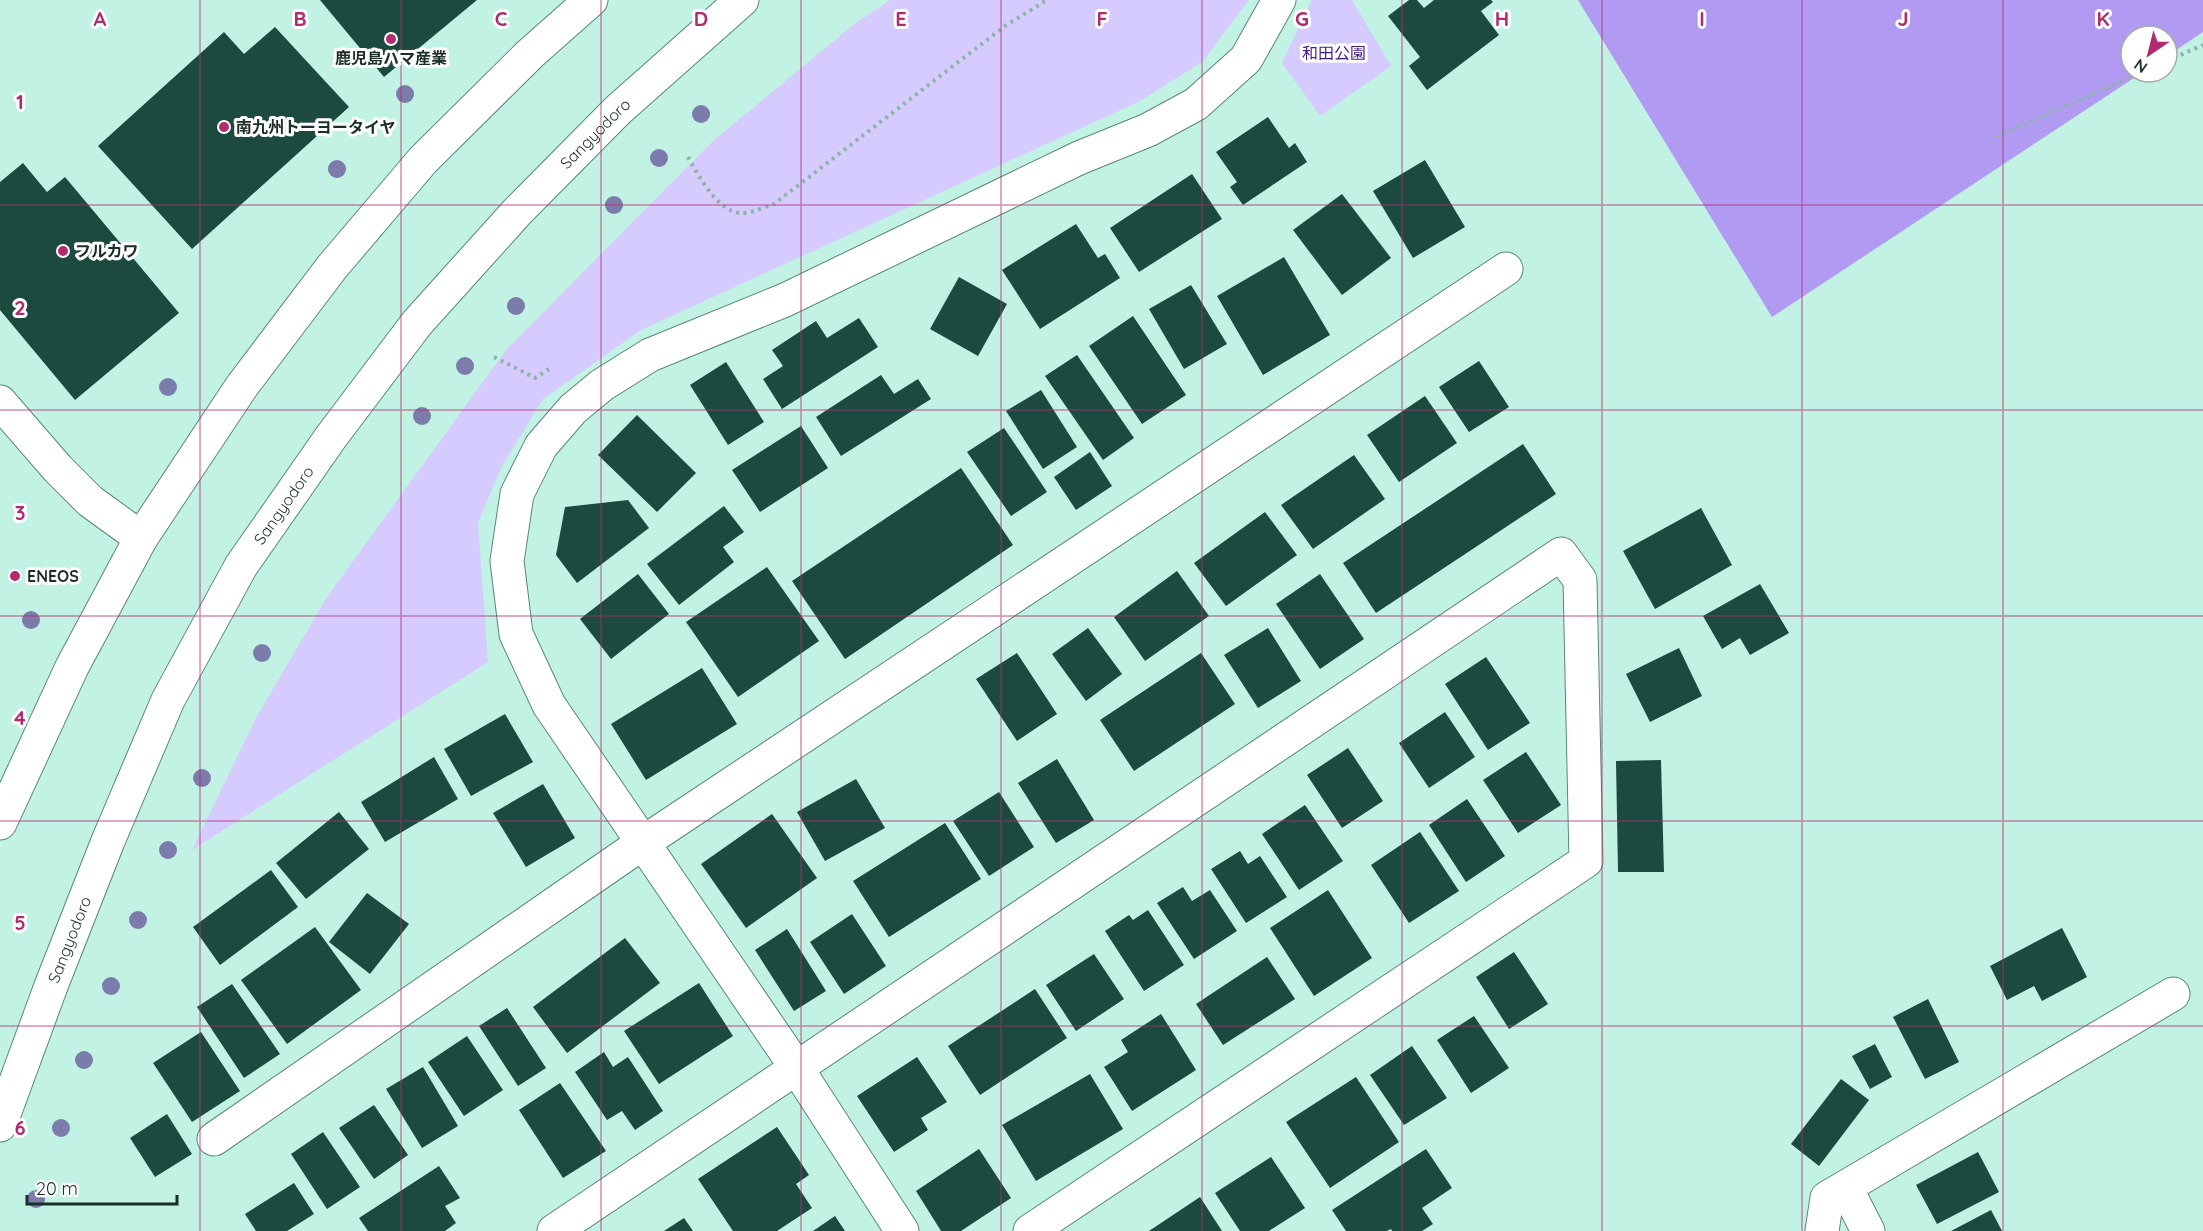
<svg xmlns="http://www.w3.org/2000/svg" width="2203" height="1231" viewBox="0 0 2203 1231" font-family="Quicksand,'Noto Sans JP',sans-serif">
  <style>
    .green { fill: #d6cbff }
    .forest { fill: #b19bf2 }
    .building { fill: #1c4a3f }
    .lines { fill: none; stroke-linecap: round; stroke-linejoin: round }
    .street-casing { stroke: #59877a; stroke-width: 35 }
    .secondary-casing { stroke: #59877a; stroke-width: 35 }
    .path { stroke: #8cb4a8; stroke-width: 4; stroke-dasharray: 3 4.5; stroke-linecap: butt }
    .street { stroke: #fff; stroke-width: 33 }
    .secondary { stroke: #fff; stroke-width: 33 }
    .tree { fill: #7b7cac }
    .grid { fill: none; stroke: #b22b6f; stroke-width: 1.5; stroke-opacity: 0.55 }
    .poi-dot { fill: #b22b6f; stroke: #fff; stroke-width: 2 }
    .labels { text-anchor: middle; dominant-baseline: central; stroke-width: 6; stroke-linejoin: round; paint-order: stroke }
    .park-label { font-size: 16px; fill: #421b7f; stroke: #fff }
    .poi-label { font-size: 16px; font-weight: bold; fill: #1b2e28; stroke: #fff; text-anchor: start }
    .street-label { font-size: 16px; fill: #1b2e28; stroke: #fff }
    .grid-label { font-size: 20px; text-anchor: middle; font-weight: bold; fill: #b22b6f; stroke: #fff; stroke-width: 6; stroke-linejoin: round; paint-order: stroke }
  </style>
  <rect width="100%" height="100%" fill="#c1f2e3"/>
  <g class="green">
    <path d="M 890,0 L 1249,0 L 1202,62 L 1138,102 L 641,330 L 543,399 L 502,466 L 478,523 L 488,662 L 192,850 L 257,716 L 327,597 L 506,350 L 712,142 L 853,25 Z"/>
    <path d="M 1312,0 L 1352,0 L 1391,66 L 1320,116 L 1282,63 Z"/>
  </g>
  <path class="forest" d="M 1578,0 L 2203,0 L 2203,32 L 2167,56 L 2167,36 L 2131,36 L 2131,72 L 2143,72 L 1772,317 Z"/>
  <g class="building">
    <path d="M 320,0 L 477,0 L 384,77 Z"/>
    <path d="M 1409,0 L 1417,0 L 1424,8 L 1434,0 L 1491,0 L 1493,2 L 1481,11 L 1499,35 L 1427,90 L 1409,66 L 1420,57 L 1388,16 Z"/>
    <path d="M 275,27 L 349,107 L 192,249 L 98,146 L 224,32 L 244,54 Z"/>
    <path d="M 1268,117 L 1289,148 L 1295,143 L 1307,162 L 1243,205 L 1230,187 L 1237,182 L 1216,152 Z"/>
    <path d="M 1425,160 L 1465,227 L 1413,258 L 1373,191 Z"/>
    <path d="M 23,163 L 47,192 L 65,177 L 179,313 L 75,400 L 0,310 L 0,182 Z"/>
    <path d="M 1192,174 L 1222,219 L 1139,272 L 1110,228 Z"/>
    <path d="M 1342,194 L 1391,258 L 1342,295 L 1293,230 Z"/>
    <path d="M 1076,224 L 1098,258 L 1105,254 L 1120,278 L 1040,329 L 1002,270 Z"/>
    <path d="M 1284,257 L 1330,335 L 1263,375 L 1217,296 Z"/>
    <path d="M 959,277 L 1007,304 L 978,356 L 930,329 Z"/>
    <path d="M 1191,285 L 1227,344 L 1184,369 L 1149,309 Z"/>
    <path d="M 1133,316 L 1186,395 L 1142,424 L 1089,346 Z"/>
    <path d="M 859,318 L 878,347 L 782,409 L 763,379 L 783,366 L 772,350 L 816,321 L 827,338 Z"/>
    <path d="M 1077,355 L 1134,438 L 1103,460 L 1045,376 Z"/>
    <path d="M 1479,361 L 1509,407 L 1469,432 L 1439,387 Z"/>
    <path d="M 726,362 L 764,422 L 728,445 L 690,385 Z"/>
    <path d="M 881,375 L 894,394 L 918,379 L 931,399 L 841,456 L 816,417 Z"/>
    <path d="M 1041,390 L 1077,447 L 1043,469 L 1006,411 Z"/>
    <path d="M 1425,396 L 1457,443 L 1399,482 L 1367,435 Z"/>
    <path d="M 637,415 L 696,473 L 657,512 L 598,455 Z"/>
    <path d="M 801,426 L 828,468 L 760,512 L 732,470 Z"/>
    <path d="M 1004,428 L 1047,492 L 1011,516 L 967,452 Z"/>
    <path d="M 1523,444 L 1556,494 L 1376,613 L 1343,563 Z"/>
    <path d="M 1090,452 L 1112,486 L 1076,510 L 1054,477 Z"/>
    <path d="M 1354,455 L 1385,499 L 1313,549 L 1281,505 Z"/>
    <path d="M 961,468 L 1013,545 L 845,659 L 792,581 Z"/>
    <path d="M 628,500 L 649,528 L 577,583 L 556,555 L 565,507 Z"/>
    <path d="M 724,506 L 744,532 L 723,547 L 734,562 L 679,605 L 647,564 Z"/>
    <path d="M 1701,508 L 1732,565 L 1655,609 L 1623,551 Z"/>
    <path d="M 1265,512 L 1297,555 L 1226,606 L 1194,563 Z"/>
    <path d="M 767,567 L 819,641 L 738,697 L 686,622 Z"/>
    <path d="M 1177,571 L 1209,616 L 1145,661 L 1114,617 Z"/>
    <path d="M 638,574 L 669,614 L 611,659 L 580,619 Z"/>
    <path d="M 1320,574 L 1364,639 L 1320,669 L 1276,604 Z"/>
    <path d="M 1760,584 L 1789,633 L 1750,655 L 1740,638 L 1722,649 L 1703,616 Z"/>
    <path d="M 1088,628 L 1122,674 L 1086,701 L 1052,654 Z"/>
    <path d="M 1268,628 L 1301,681 L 1258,708 L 1224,655 Z"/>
    <path d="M 1679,648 L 1702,696 L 1650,722 L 1626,674 Z"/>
    <path d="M 1017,653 L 1057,714 L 1017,741 L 976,679 Z"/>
    <path d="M 1201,653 L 1235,704 L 1134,771 L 1100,720 Z"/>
    <path d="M 1486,657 L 1530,723 L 1488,750 L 1445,684 Z"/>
    <path d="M 702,668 L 737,724 L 646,780 L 611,724 Z"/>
    <path d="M 1445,712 L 1475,757 L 1429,788 L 1399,743 Z"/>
    <path d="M 505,714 L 533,762 L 471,796 L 444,749 Z"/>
    <path d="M 1348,748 L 1383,801 L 1342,828 L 1307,775 Z"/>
    <path d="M 1526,752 L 1561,805 L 1518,833 L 1483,780 Z"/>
    <path d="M 434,757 L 458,799 L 385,842 L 361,802 Z"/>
    <path d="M 1057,759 L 1094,820 L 1056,843 L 1018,783 Z"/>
    <path d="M 1661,760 L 1664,872 L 1618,872 L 1616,761 Z"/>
    <path d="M 856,779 L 885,828 L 825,861 L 797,812 Z"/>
    <path d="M 543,784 L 575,838 L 526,867 L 493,813 Z"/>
    <path d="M 999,792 L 1034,847 L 989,876 L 953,821 Z"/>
    <path d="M 1467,799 L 1505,856 L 1466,882 L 1429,825 Z"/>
    <path d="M 1305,805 L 1343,861 L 1299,890 L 1262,834 Z"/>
    <path d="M 339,812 L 369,849 L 306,899 L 276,863 Z"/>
    <path d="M 772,814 L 817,878 L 746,928 L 701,864 Z"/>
    <path d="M 945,823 L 981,879 L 889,937 L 853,881 Z"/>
    <path d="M 1420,832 L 1459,891 L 1409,923 L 1371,865 Z"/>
    <path d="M 1240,851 L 1248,864 L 1260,856 L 1287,897 L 1246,923 L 1211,869 Z"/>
    <path d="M 271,870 L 298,907 L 220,965 L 193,927 Z"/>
    <path d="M 1183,887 L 1192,901 L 1210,890 L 1237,931 L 1194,959 L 1157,903 Z"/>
    <path d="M 1328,890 L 1372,958 L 1314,996 L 1270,928 Z"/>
    <path d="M 367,893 L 409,924 L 370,974 L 329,942 Z"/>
    <path d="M 1148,910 L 1184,965 L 1144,991 L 1105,931 L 1129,915 L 1133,920 Z"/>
    <path d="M 852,914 L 886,966 L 844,994 L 810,942 Z"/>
    <path d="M 315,927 L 361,990 L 287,1044 L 241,980 Z"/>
    <path d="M 2062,928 L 2087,977 L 2042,1001 L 2034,986 L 2007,1000 L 1990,966 Z"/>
    <path d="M 787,929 L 826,991 L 794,1011 L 755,950 Z"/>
    <path d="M 625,938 L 660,983 L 567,1053 L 533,1007 Z"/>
    <path d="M 1514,952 L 1548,1004 L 1509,1029 L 1476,977 Z"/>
    <path d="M 1094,954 L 1124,999 L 1076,1031 L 1046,985 Z"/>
    <path d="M 1267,957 L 1295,999 L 1223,1045 L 1196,1004 Z"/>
    <path d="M 699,983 L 733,1036 L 659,1084 L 624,1031 Z"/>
    <path d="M 232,984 L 280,1054 L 244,1078 L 197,1007 Z"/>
    <path d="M 1035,989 L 1067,1038 L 980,1095 L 948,1046 Z"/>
    <path d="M 1928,999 L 1959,1062 L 1925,1079 L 1893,1017 Z"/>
    <path d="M 507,1008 L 546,1068 L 518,1086 L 479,1026 Z"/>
    <path d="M 1161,1014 L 1196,1070 L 1132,1111 L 1104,1067 L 1128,1052 L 1121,1040 Z"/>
    <path d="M 1474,1016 L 1509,1068 L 1471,1093 L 1437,1040 Z"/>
    <path d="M 201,1032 L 240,1091 L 192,1122 L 153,1063 Z"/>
    <path d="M 467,1036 L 503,1090 L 464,1116 L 428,1062 Z"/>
    <path d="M 1875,1044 L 1892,1077 L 1870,1089 L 1852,1056 Z"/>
    <path d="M 1412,1046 L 1447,1098 L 1404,1125 L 1370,1075 Z"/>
    <path d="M 604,1052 L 613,1067 L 628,1057 L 663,1111 L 635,1130 L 622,1111 L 607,1120 L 575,1072 Z"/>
    <path d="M 917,1057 L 947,1102 L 921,1118 L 928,1130 L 894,1152 L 857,1096 Z"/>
    <path d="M 423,1067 L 458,1126 L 422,1148 L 386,1089 Z"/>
    <path d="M 1090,1074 L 1123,1129 L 1036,1181 L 1002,1125 Z"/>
    <path d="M 1356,1077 L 1399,1142 L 1330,1188 L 1286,1122 Z"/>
    <path d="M 1841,1079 L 1869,1100 L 1819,1166 L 1791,1144 Z"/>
    <path d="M 560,1083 L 606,1151 L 563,1178 L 519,1110 Z"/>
    <path d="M 374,1105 L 408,1155 L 374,1179 L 339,1128 Z"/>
    <path d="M 167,1114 L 192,1154 L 155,1177 L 130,1138 Z"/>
    <path d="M 777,1127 L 809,1175 L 796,1184 L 812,1208 L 777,1231 L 733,1231 L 698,1179 Z"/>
    <path d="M 323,1132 L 360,1187 L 327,1209 L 291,1154 Z"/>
    <path d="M 979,1149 L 1011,1198 L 961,1231 L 941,1231 L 916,1191 Z"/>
    <path d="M 1426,1149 L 1452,1188 L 1422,1208 L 1433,1224 L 1422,1231 L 1392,1231 L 1391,1229 L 1387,1231 L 1346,1231 L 1332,1210 Z"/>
    <path d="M 1978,1152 L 1999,1192 L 1937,1224 L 1916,1185 Z"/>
    <path d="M 1271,1157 L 1305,1208 L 1269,1231 L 1240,1231 L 1215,1193 Z"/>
    <path d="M 439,1166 L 460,1198 L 445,1206 L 456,1223 L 445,1231 L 368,1231 L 359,1218 Z"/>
    <path d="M 294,1183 L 314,1214 L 287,1231 L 256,1231 L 245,1214 Z"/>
    <path d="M 1200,1197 L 1222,1231 L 1149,1231 Z"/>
    <path d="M 1991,1210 L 2002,1231 L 1951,1231 Z"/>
    <path d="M 835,1216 L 845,1231 L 813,1231 Z"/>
    <path d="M 684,1218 L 693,1231 L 664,1231 Z"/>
  </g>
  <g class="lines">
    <defs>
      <g id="street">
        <path d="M 0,402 L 58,469 L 90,501 L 141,538"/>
        <path d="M 214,1139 L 644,842 L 1506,269"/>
        <path d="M 1846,1188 L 1868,1231"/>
        <path d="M 554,1231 L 1561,554 L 1580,580 L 1586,861 L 1030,1231"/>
        <path d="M 902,1231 L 796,1067 L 549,705 L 516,634 L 507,561 L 517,494 L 541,446 L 573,409 L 602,385 L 650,355 L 785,300 L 1079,158 L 1148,130 L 1196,104 L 1246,59 L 1279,0"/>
        <path d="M 1822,1231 L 1827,1198 L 2173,994"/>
      </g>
      <g id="secondary">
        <path d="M 0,823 L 72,667 L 141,538 L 242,386 L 332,267 L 423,160 L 530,54 L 591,0"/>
        <path id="s1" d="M 0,1125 L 51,986 L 108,841 L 168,700 L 241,566 L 331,437 L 417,323 L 517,212 L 618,110 L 742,0"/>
      </g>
    </defs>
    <use href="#street" class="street-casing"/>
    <use href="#secondary" class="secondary-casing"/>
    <g class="path">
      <path d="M 2167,61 L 2203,45"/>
      <path d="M 1996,137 L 2142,72"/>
      <path d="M 688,157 C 698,175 719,214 742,213 C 752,213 764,207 774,204 L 1005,26 L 1047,0"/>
      <path d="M 494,357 L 535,378 L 549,369"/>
    </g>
    <use href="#street" class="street"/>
    <use href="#secondary" class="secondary"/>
  </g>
  <g class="tree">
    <circle cx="405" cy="94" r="9"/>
    <circle cx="701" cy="114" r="9"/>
    <circle cx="659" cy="158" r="9"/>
    <circle cx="337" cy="169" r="9"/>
    <circle cx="614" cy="205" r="9"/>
    <circle cx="516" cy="306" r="9"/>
    <circle cx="465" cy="366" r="9"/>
    <circle cx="168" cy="387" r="9"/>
    <circle cx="422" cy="416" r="9"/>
    <circle cx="31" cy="620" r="9"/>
    <circle cx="262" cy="653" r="9"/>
    <circle cx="202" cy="778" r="9"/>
    <circle cx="168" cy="850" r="9"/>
    <circle cx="138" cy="920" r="9"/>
    <circle cx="111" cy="986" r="9"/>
    <circle cx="84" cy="1060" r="9"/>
    <circle cx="61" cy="1128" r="9"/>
    <circle cx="36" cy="1199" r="9"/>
  </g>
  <path class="grid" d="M 200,0 L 200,1231M 401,0 L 401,1231M 601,0 L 601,1231M 801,0 L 801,1231M 1001,0 L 1001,1231M 1202,0 L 1202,1231M 1402,0 L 1402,1231M 1602,0 L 1602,1231M 1802,0 L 1802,1231M 2003,0 L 2003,1231M 0,205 L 2203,205M 0,410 L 2203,410M 0,616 L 2203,616M 0,821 L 2203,821M 0,1026 L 2203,1026"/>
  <g class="poi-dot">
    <circle cx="391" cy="39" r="6"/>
    <circle cx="224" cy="127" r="6"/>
    <circle cx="63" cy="251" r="6"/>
    <circle cx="15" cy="576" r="6"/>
  </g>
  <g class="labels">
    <g class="park-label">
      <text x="1334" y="53">和田公園</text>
    </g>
    <g class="poi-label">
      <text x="391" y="58" text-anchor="middle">鹿児島ハマ産業</text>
      <text x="236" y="127">南九州トーヨータイヤ</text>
      <text x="75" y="251">フルカワ</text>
      <text x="27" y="576">ENEOS</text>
    </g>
    <g class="street-label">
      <text stroke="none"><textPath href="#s1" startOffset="1170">Sangyodoro</textPath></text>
      <text stroke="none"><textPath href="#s1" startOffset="684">Sangyodoro</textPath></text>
      <text stroke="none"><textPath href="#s1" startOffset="198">Sangyodoro</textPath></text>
    </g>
  </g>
  <g class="grid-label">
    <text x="100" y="26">A</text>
    <text x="300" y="26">B</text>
    <text x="501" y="26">C</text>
    <text x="701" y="26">D</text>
    <text x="901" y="26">E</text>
    <text x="1102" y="26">F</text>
    <text x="1302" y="26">G</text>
    <text x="1502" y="26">H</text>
    <text x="1702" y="26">I</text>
    <text x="1903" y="26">J</text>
    <text x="2103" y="26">K</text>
    <text x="20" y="109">1</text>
    <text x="20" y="315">2</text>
    <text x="20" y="520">3</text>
    <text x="20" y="725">4</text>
    <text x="20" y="930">5</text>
    <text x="20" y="1135">6</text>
  </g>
  <g transform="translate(2149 54) rotate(215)"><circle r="28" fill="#ffffff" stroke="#a4aba9" stroke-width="1.5"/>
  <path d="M0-4.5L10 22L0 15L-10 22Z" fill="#b22b6f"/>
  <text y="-9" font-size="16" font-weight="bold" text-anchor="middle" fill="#1b2e28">N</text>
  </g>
  <path d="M27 1195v9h150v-9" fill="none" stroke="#1b2e28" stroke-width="3"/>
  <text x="36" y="1195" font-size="18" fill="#1b2e28" stroke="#ffffff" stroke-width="4.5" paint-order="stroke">20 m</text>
</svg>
